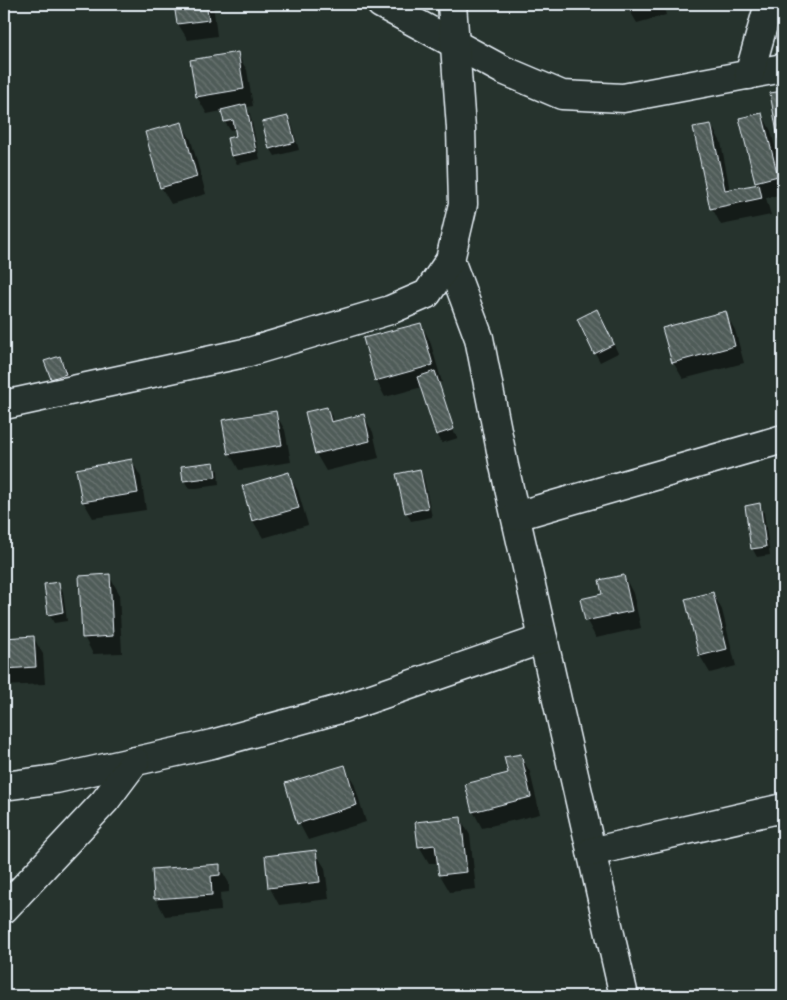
<svg xmlns="http://www.w3.org/2000/svg" width="787" height="1000" viewBox="0 0 787 1000" font-family="'Playpen Sans',sans-serif">
  <style>
    .shadow { fill: #0007 }
    .building { fill: url(#building-back-hatch); stroke: #e8f1f8 }
    .lines { fill: none; stroke-linecap: round; stroke-linejoin: round }
    .street-casing { stroke: #e8f1f8; stroke-width: 31 }
    .street { stroke: #26332d; stroke-width: 28 }
  </style>
  <defs>
    <pattern id="building-back-hatch" width="6" height="6" patternUnits="userSpaceOnUse" patternTransform="scale(1.25)"><rect width="6" height="6" fill="#505c59"/><path d="M-1 5l2 2M0 0l6 6M5-1l2 2" fill="none" stroke="#697472"/></pattern>
  </defs>
  <rect width="100%" height="100%" fill="#26332d"/>
  <filter id="ink" filterUnits="userSpaceOnUse"><feTurbulence type="fractalNoise" baseFrequency=".02" numOctaves="2"/><feDisplacementMap in="SourceGraphic" scale="10" xChannelSelector="R" yChannelSelector="G"/><feConvolveMatrix kernelMatrix="1 2 1 2 8 2 1 2 1" color-interpolation-filters="sRGB"/></filter>
  <g filter="url(#ink)">
    <g class="shadow">
      <path d="M 175,4 L 213,4 L 217,36 L 188,40 L 178,24 Z"/>
      <path d="M 626,4 L 663,4 L 666,15 L 637,23 Z"/>
      <path d="M 237,54 L 247,70 L 253,106 L 247,107 L 250,114 L 260,159 L 237,164 L 232,156 L 237,137 L 235,129 L 230,130 L 225,122 L 222,111 L 207,114 L 197,97 Z"/>
      <path d="M 783,92 L 783,145 L 779,139 L 772,94 Z"/>
      <path d="M 762,114 L 771,131 L 783,178 L 783,194 L 766,198 L 771,215 L 721,225 L 712,208 L 711,125 L 721,142 L 730,191 L 758,185 L 756,182 Z"/>
      <path d="M 288,117 L 292,125 L 299,150 L 275,156 L 270,148 Z"/>
      <path d="M 181,123 L 191,140 L 206,194 L 171,204 L 161,187 Z"/>
      <path d="M 725,313 L 735,330 L 744,363 L 683,379 L 673,362 Z"/>
      <path d="M 601,319 L 618,353 L 600,362 L 578,320 Z"/>
      <path d="M 421,324 L 430,341 L 442,382 L 438,383 L 455,435 L 457,435 L 458,438 L 442,443 L 437,434 L 422,387 L 385,397 L 376,380 Z"/>
      <path d="M 60,358 L 65,366 L 70,382 L 57,387 L 52,379 Z"/>
      <path d="M 327,408 L 335,422 L 363,415 L 373,432 L 379,458 L 326,471 L 316,454 L 307,413 Z"/>
      <path d="M 275,413 L 285,430 L 291,462 L 239,470 L 230,454 Z"/>
      <path d="M 131,460 L 141,477 L 146,510 L 93,518 L 83,501 Z"/>
      <path d="M 213,463 L 218,471 L 219,485 L 189,489 L 184,480 Z"/>
      <path d="M 420,470 L 424,479 L 432,517 L 411,521 L 407,513 L 398,475 Z"/>
      <path d="M 288,474 L 298,491 L 308,525 L 263,538 L 253,521 L 244,487 Z"/>
      <path d="M 759,505 L 764,513 L 770,555 L 757,557 L 752,548 Z"/>
      <path d="M 4,571 L 6,574 L 4,592 Z"/>
      <path d="M 109,576 L 119,593 L 122,653 L 93,654 L 84,637 Z"/>
      <path d="M 624,576 L 633,593 L 641,628 L 596,638 L 587,621 L 582,600 L 603,595 Z"/>
      <path d="M 59,584 L 63,592 L 67,621 L 54,623 L 49,614 Z"/>
      <path d="M 713,593 L 722,610 L 736,666 L 710,673 L 700,656 L 687,600 Z"/>
      <path d="M 33,637 L 43,654 L 45,684 L 4,686 L 4,639 Z"/>
      <path d="M 520,755 L 530,772 L 540,814 L 482,828 L 473,811 L 509,774 Z"/>
      <path d="M 344,766 L 354,783 L 366,822 L 308,840 L 299,823 Z"/>
      <path d="M 460,818 L 470,835 L 476,889 L 450,892 L 440,875 L 438,863 L 429,863 L 419,846 Z"/>
      <path d="M 315,852 L 325,868 L 329,899 L 279,905 L 270,888 L 266,858 Z"/>
      <path d="M 219,866 L 229,883 L 229,892 L 220,893 L 221,911 L 165,916 L 156,899 L 153,870 Z"/>
    </g>
    <g class="building">
      <path d="M 174,4 L 206,4 L 209,20 L 177,24 Z"/>
      <path d="M 238,52 L 244,89 L 196,97 L 190,60 Z"/>
      <path d="M 783,91 L 783,138 L 778,139 L 770,93 Z"/>
      <path d="M 246,104 L 256,151 L 231,156 L 227,138 L 236,136 L 233,120 L 224,122 L 221,110 Z"/>
      <path d="M 762,113 L 778,176 L 755,182 L 739,118 Z"/>
      <path d="M 288,116 L 295,142 L 269,149 L 262,122 Z"/>
      <path d="M 182,122 L 197,177 L 160,188 L 145,132 Z"/>
      <path d="M 711,124 L 725,190 L 759,184 L 762,198 L 710,209 L 693,127 Z"/>
      <path d="M 597,309 L 614,344 L 594,354 L 577,319 Z"/>
      <path d="M 726,311 L 735,346 L 672,363 L 662,328 Z"/>
      <path d="M 421,323 L 433,365 L 375,381 L 363,338 Z"/>
      <path d="M 60,356 L 66,374 L 51,379 L 44,361 Z"/>
      <path d="M 435,371 L 454,429 L 436,435 L 417,377 Z"/>
      <path d="M 327,407 L 331,422 L 364,414 L 370,441 L 315,454 L 305,412 Z"/>
      <path d="M 276,411 L 282,445 L 228,454 L 222,420 Z"/>
      <path d="M 132,459 L 138,493 L 82,502 L 76,469 Z"/>
      <path d="M 214,462 L 216,477 L 183,481 L 181,466 Z"/>
      <path d="M 420,469 L 428,508 L 405,513 L 396,474 Z"/>
      <path d="M 289,472 L 299,508 L 252,521 L 242,486 Z"/>
      <path d="M 760,503 L 766,547 L 751,549 L 745,506 Z"/>
      <path d="M 778,503 L 783,503 L 783,543 Z"/>
      <path d="M 110,574 L 113,636 L 82,638 L 79,576 Z"/>
      <path d="M 624,575 L 632,611 L 585,621 L 580,599 L 602,594 L 599,580 Z"/>
      <path d="M 59,582 L 63,612 L 48,615 L 44,584 Z"/>
      <path d="M 713,592 L 727,649 L 699,656 L 685,599 Z"/>
      <path d="M 34,636 L 36,667 L 4,669 L 4,638 Z"/>
      <path d="M 521,754 L 531,797 L 472,812 L 465,784 L 508,773 L 504,757 Z"/>
      <path d="M 345,765 L 357,805 L 297,824 L 285,783 Z"/>
      <path d="M 461,817 L 467,872 L 439,875 L 435,845 L 418,847 L 415,822 Z"/>
      <path d="M 316,850 L 320,882 L 268,888 L 265,856 Z"/>
      <path d="M 220,864 L 220,875 L 211,876 L 212,895 L 154,899 L 152,869 Z"/>
    </g>
    <g class="lines">
      <defs>
        <g id="street">
          <path d="M 381,4 L 503,70 L 562,95 L 623,98 L 783,68"/>
          <path d="M 749,75 L 769,4"/>
          <path d="M 450,260 L 479,338 L 504,466 L 624,996"/>
          <path d="M 4,405 L 249,352 L 390,310 L 427,294 L 450,260 L 463,204 L 461,128 L 452,4"/>
          <path d="M 516,516 L 783,439"/>
          <path d="M 4,786 L 56,779 L 212,744 L 340,709 L 543,639"/>
          <path d="M 591,852 L 783,808"/>
          <path d="M 4,909 L 105,801 L 135,761"/>
        </g>
      </defs>
      <use href="#street" class="street-casing"/>
      <use href="#street" class="street"/>
    </g>
  </g>
  <rect width="787" height="1000" fill="none" stroke="#26332d" stroke-width="20"/>
  <rect x="10" y="10" width="767" height="980" fill="none" stroke="#e8f1f8" stroke-width="2" filter="url(#ink)"/>
</svg>
